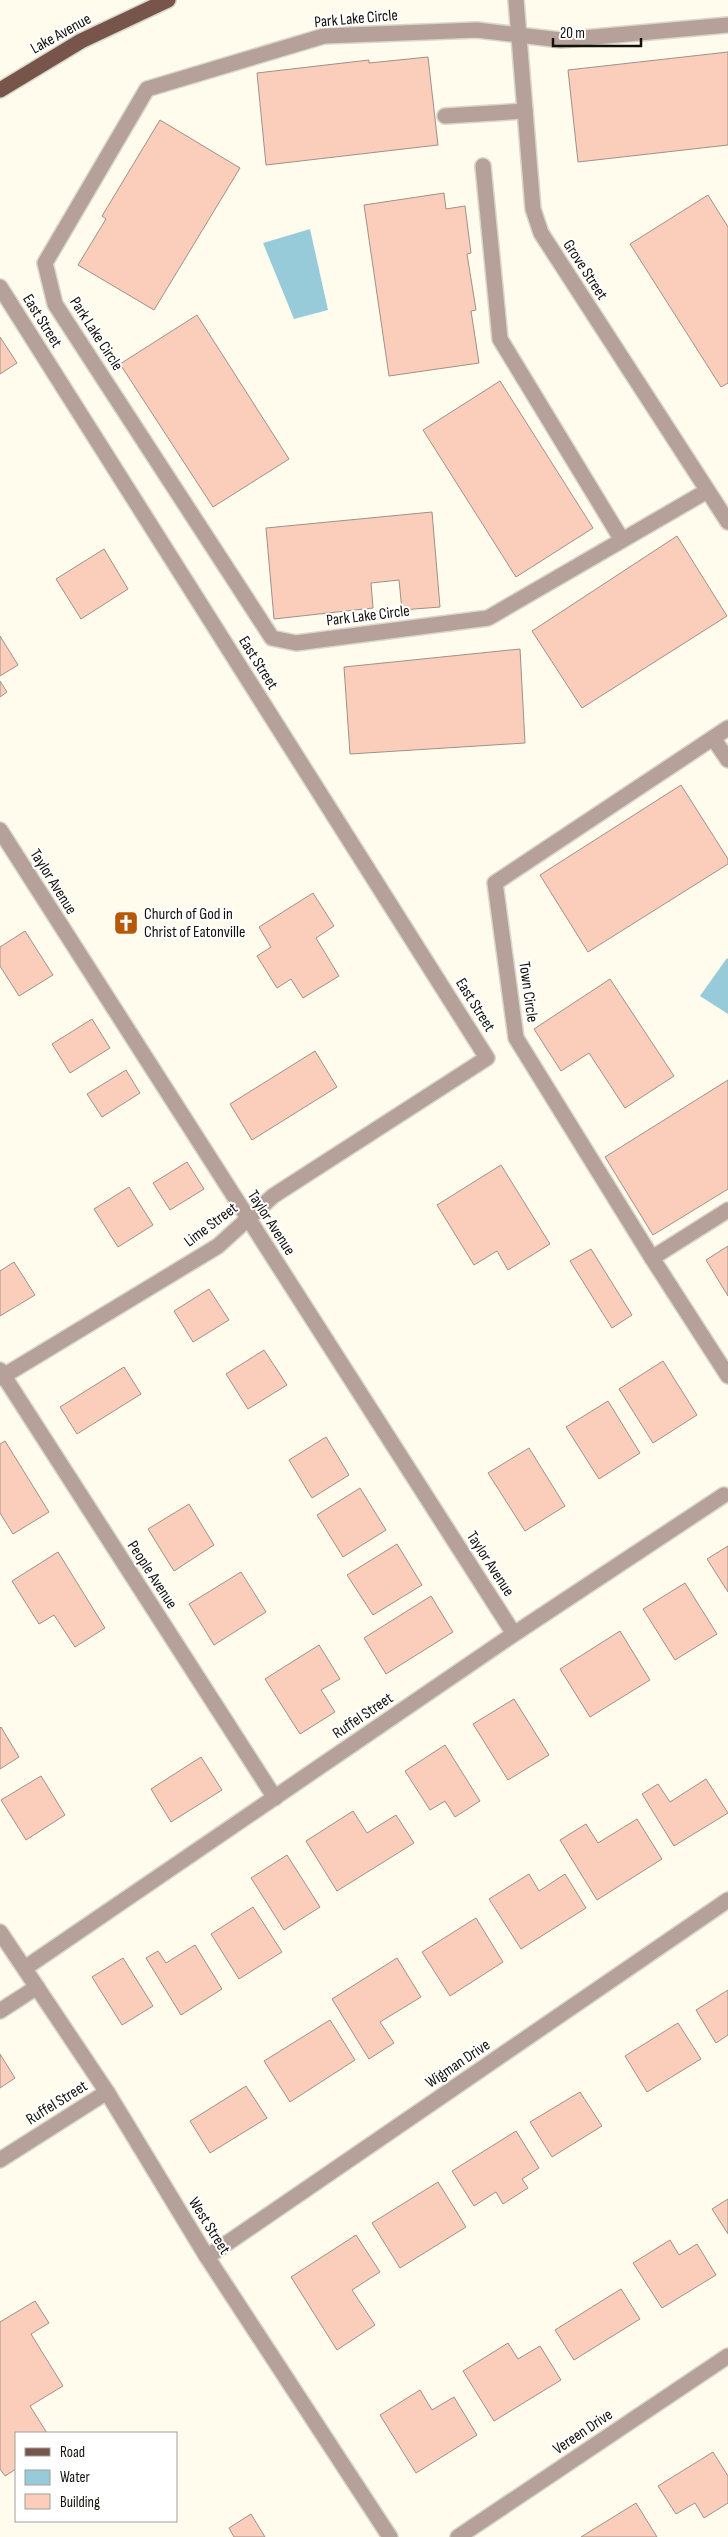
<svg xmlns="http://www.w3.org/2000/svg" width="728" height="2537" viewBox="0 0 728 2537" font-family="'Sofia Sans Condensed',sans-serif">
  <style>
    .water { fill: #97cbda }
    .building { fill: #faceba; stroke: #a19089 }
    .lines { fill: none; stroke-linecap: round; stroke-linejoin: round }
    .minor-casing { stroke: #d9d6ca; stroke-width: 18 }
    .major-casing { stroke: #d9d6ca; stroke-width: 18 }
    .minor { stroke: #b5a09a; stroke-width: 15 }
    .major { stroke: #78554b; stroke-width: 15 }
    .labels { text-anchor: middle; dominant-baseline: central; stroke-width: 4; stroke-linejoin: round; paint-order: stroke }
    .street-label { font-size: 16px; fill: #12110b; stroke: #fff }
    .poi-label { font-size: 16px; fill: #12110b; stroke: #fff; text-anchor: start }
  </style>
  <rect width="100%" height="100%" fill="#fffcee"/>
  <g class="water">
    <path d="M 310,229 L 328,310 L 294,319 L 263,243 Z"/>
    <path d="M 727,958 L 728,959 L 728,1014 L 700,996 Z"/>
  </g>
  <g class="building">
    <path d="M 728,52 L 728,145 L 578,162 L 568,70 Z"/>
    <path d="M 428,57 L 438,145 L 266,165 L 257,73 L 369,60 L 369,63 Z"/>
    <path d="M 160,120 L 240,168 L 154,310 L 78,265 L 106,219 L 102,216 Z"/>
    <path d="M 444,193 L 446,209 L 465,206 L 471,253 L 467,254 L 476,310 L 471,311 L 479,363 L 389,376 L 364,205 Z"/>
    <path d="M 708,195 L 728,227 L 728,383 L 721,387 L 630,244 Z"/>
    <path d="M 197,315 L 289,459 L 213,507 L 120,364 Z"/>
    <path d="M 0,337 L 17,363 L 0,374 Z"/>
    <path d="M 500,381 L 593,528 L 516,577 L 423,430 Z"/>
    <path d="M 432,512 L 440,607 L 402,610 L 399,580 L 371,583 L 373,608 L 274,619 L 266,528 Z"/>
    <path d="M 677,536 L 727,616 L 582,708 L 532,631 Z"/>
    <path d="M 104,549 L 128,589 L 81,619 L 56,579 Z"/>
    <path d="M 0,636 L 18,665 L 0,676 Z"/>
    <path d="M 520,649 L 525,743 L 350,754 L 344,667 Z"/>
    <path d="M 0,681 L 7,692 L 0,697 Z"/>
    <path d="M 681,785 L 728,859 L 728,864 L 588,952 L 540,875 Z"/>
    <path d="M 313,893 L 334,926 L 316,938 L 339,976 L 303,998 L 291,979 L 277,988 L 257,956 L 271,947 L 259,927 Z"/>
    <path d="M 25,931 L 53,975 L 19,996 L 0,966 L 0,947 Z"/>
    <path d="M 610,979 L 674,1076 L 625,1108 L 589,1053 L 561,1071 L 534,1029 Z"/>
    <path d="M 92,1019 L 110,1048 L 70,1073 L 52,1044 Z"/>
    <path d="M 315,1051 L 337,1087 L 252,1140 L 230,1104 Z"/>
    <path d="M 126,1070 L 140,1093 L 102,1117 L 87,1094 Z"/>
    <path d="M 728,1080 L 728,1189 L 653,1235 L 605,1157 Z"/>
    <path d="M 187,1162 L 204,1189 L 170,1210 L 153,1183 Z"/>
    <path d="M 501,1165 L 550,1244 L 508,1270 L 497,1251 L 474,1265 L 437,1205 Z"/>
    <path d="M 129,1187 L 153,1225 L 118,1247 L 94,1209 Z"/>
    <path d="M 728,1246 L 728,1296 L 706,1260 Z"/>
    <path d="M 591,1249 L 632,1315 L 612,1328 L 570,1261 Z"/>
    <path d="M 14,1262 L 35,1295 L 0,1316 L 0,1271 Z"/>
    <path d="M 209,1289 L 229,1320 L 193,1342 L 174,1311 Z"/>
    <path d="M 264,1350 L 287,1385 L 248,1409 L 226,1374 Z"/>
    <path d="M 663,1361 L 697,1415 L 653,1443 L 619,1389 Z"/>
    <path d="M 124,1367 L 141,1394 L 77,1434 L 60,1407 Z"/>
    <path d="M 608,1401 L 640,1453 L 599,1479 L 566,1427 Z"/>
    <path d="M 326,1437 L 349,1475 L 312,1498 L 289,1460 Z"/>
    <path d="M 5,1441 L 49,1512 L 13,1534 L 0,1513 L 0,1444 Z"/>
    <path d="M 529,1448 L 565,1506 L 525,1531 L 488,1473 Z"/>
    <path d="M 360,1488 L 386,1530 L 343,1557 L 317,1515 Z"/>
    <path d="M 189,1504 L 214,1545 L 174,1571 L 148,1529 Z"/>
    <path d="M 397,1544 L 422,1585 L 373,1615 L 347,1575 Z"/>
    <path d="M 728,1546 L 728,1592 L 707,1559 Z"/>
    <path d="M 58,1552 L 105,1628 L 75,1647 L 54,1615 L 39,1624 L 12,1581 Z"/>
    <path d="M 241,1572 L 266,1612 L 214,1645 L 189,1604 Z"/>
    <path d="M 685,1583 L 717,1634 L 675,1660 L 643,1609 Z"/>
    <path d="M 431,1596 L 453,1632 L 386,1674 L 364,1638 Z"/>
    <path d="M 620,1631 L 650,1680 L 590,1717 L 560,1669 Z"/>
    <path d="M 319,1645 L 340,1679 L 321,1690 L 335,1712 L 300,1734 L 265,1679 Z"/>
    <path d="M 514,1699 L 549,1755 L 508,1780 L 473,1724 Z"/>
    <path d="M 1,1727 L 19,1757 L 0,1769 L 0,1728 Z"/>
    <path d="M 445,1745 L 480,1801 L 455,1817 L 445,1801 L 430,1810 L 405,1771 Z"/>
    <path d="M 201,1757 L 222,1790 L 171,1822 L 151,1789 Z"/>
    <path d="M 41,1776 L 65,1815 L 26,1840 L 1,1800 Z"/>
    <path d="M 706,1779 L 728,1813 L 674,1846 L 642,1794 L 658,1784 L 670,1802 Z"/>
    <path d="M 353,1811 L 367,1833 L 396,1815 L 414,1843 L 337,1891 L 306,1841 Z"/>
    <path d="M 637,1819 L 662,1859 L 597,1900 L 560,1840 L 586,1824 L 598,1843 Z"/>
    <path d="M 287,1855 L 320,1907 L 284,1930 L 251,1878 Z"/>
    <path d="M 529,1874 L 539,1891 L 565,1874 L 586,1908 L 521,1949 L 489,1899 Z"/>
    <path d="M 253,1907 L 282,1952 L 239,1979 L 211,1934 Z"/>
    <path d="M 476,1918 L 503,1962 L 450,1996 L 422,1952 Z"/>
    <path d="M 195,1945 L 222,1989 L 181,2015 L 146,1958 L 158,1951 L 166,1963 Z"/>
    <path d="M 123,1958 L 153,2006 L 122,2025 L 92,1977 Z"/>
    <path d="M 397,1958 L 421,1997 L 380,2022 L 394,2043 L 369,2059 L 332,1999 Z"/>
    <path d="M 728,1990 L 728,2035 L 716,2043 L 696,2010 Z"/>
    <path d="M 330,2020 L 355,2060 L 290,2102 L 264,2061 Z"/>
    <path d="M 678,2023 L 701,2059 L 647,2092 L 625,2056 Z"/>
    <path d="M 0,2054 L 15,2078 L 0,2088 Z"/>
    <path d="M 246,2086 L 267,2118 L 210,2153 L 190,2121 Z"/>
    <path d="M 580,2092 L 602,2126 L 552,2157 L 530,2122 Z"/>
    <path d="M 516,2131 L 539,2168 L 522,2179 L 528,2188 L 503,2204 L 496,2192 L 474,2206 L 452,2171 Z"/>
    <path d="M 438,2182 L 466,2227 L 400,2268 L 372,2223 Z"/>
    <path d="M 728,2199 L 728,2234 L 712,2209 Z"/>
    <path d="M 356,2235 L 380,2272 L 352,2290 L 375,2325 L 337,2350 L 291,2277 Z"/>
    <path d="M 670,2240 L 679,2255 L 697,2244 L 716,2275 L 662,2308 L 633,2263 Z"/>
    <path d="M 621,2289 L 640,2319 L 574,2360 L 555,2330 Z"/>
    <path d="M 35,2301 L 49,2323 L 31,2334 L 63,2386 L 30,2406 L 47,2433 L 16,2433 L 16,2469 L 5,2476 L 0,2469 L 0,2322 Z"/>
    <path d="M 508,2343 L 518,2359 L 540,2346 L 561,2380 L 494,2421 L 463,2371 Z"/>
    <path d="M 420,2390 L 432,2410 L 454,2397 L 477,2435 L 416,2473 L 380,2415 Z"/>
    <path d="M 713,2452 L 728,2476 L 728,2503 L 704,2518 L 695,2503 L 676,2514 L 658,2486 Z"/>
    <path d="M 636,2503 L 657,2537 L 581,2537 Z"/>
    <path d="M 251,2514 L 265,2537 L 234,2537 L 229,2528 Z"/>
  </g>
  <g class="lines">
    <defs>
      <g id="minor">
        <path d="M 516,0 L 533,209 L 541,233 L 728,522"/>
        <path d="M 445,116 L 525,111"/>
        <path d="M 483,166 L 500,339 L 622,540"/>
        <path d="M 0,287 L 487,1058 L 273,1196 L 218,1246 L 0,1378"/>
        <path d="M 707,491 L 488,618 L 296,643 L 272,638 L 55,304 L 45,263 L 147,89 L 324,36 L 477,30 L 561,40 L 728,25"/>
        <path d="M 728,728 L 495,883 L 516,1038 L 652,1258 L 728,1210"/>
        <path d="M 713,738 L 728,760"/>
        <path d="M 0,830 L 514,1634"/>
        <path d="M 652,1258 L 728,1376"/>
        <path d="M 0,1370 L 275,1798"/>
        <path d="M 0,1932 L 107,2092 L 207,2257 L 390,2537"/>
        <path d="M 25,1968 L 514,1634 L 724,1495"/>
        <path d="M 0,2011 L 37,1987"/>
        <path d="M 0,2160 L 107,2092"/>
        <path d="M 207,2257 L 728,1900"/>
        <path d="M 458,2537 L 728,2356"/>
      </g>
      <path id="major" d="M 0,90 L 81,41 L 168,0"/>
    </defs>
    <use href="#minor" class="minor-casing"/>
    <use href="#major" class="major-casing"/>
    <use href="#minor" class="minor"/>
    <use href="#major" class="major"/>
  </g>
  <defs>
    <symbol id="church-square" viewBox="-11 -11 22 22"><rect x="-9" y="-9" width="18" height="18" rx="4" fill="#b65808" stroke="#fff"/><path d="M-1.2-6h2.4v3.5h3.3v2.4h-3.3V6h-2.4V-.1h-3.3v-2.4h3.3Z" fill="#fff"/></symbol>
  </defs>
  <g fill-rule="evenodd">
    <use href="#church-square" x="112" y="909" width="28" height="28"/>
  </g>
  <g class="labels">
    <g class="street-label">
      <text transform="translate(356 19) rotate(-5)">Park Lake Circle</text>
      <text transform="translate(61 34) rotate(-29)">Lake Avenue</text>
      <text transform="translate(585 270) rotate(57)">Grove Street</text>
      <text transform="translate(42 321) rotate(58)">East Street</text>
      <text transform="translate(96 334) rotate(57)">Park Lake Circle</text>
      <text transform="translate(368 616) rotate(-7)">Park Lake Circle</text>
      <text transform="translate(258 663) rotate(58)">East Street</text>
      <text transform="translate(53 882) rotate(58)">Taylor Avenue</text>
      <text transform="translate(528 992) rotate(82)">Town Circle</text>
      <text transform="translate(475 1005) rotate(58)">East Street</text>
      <text transform="translate(271 1223) rotate(57)">Taylor Avenue</text>
      <text transform="translate(211 1225) rotate(-37)">Lime Street</text>
      <text transform="translate(490 1564) rotate(57)">Taylor Avenue</text>
      <text transform="translate(152 1575) rotate(57)">People Avenue</text>
      <text transform="translate(363 1716) rotate(-34)">Ruffel Street</text>
      <text transform="translate(458 2064) rotate(-34)">Wigman Drive</text>
      <text transform="translate(57 2103) rotate(-32)">Ruffel Street</text>
      <text transform="translate(209 2226) rotate(58)">West Street</text>
      <text transform="translate(583 2432) rotate(-34)">Vereen Drive</text>
    </g>
    <g class="poi-label">
      <text x="144" y="914">Church of God in<tspan x="144" dy="18">Christ of Eatonville</tspan></text>
    </g>
  </g>
  <rect x="15" y="2432" width="162" height="90" fill="#ffffff" stroke="#a0a09d"/>
  <rect x="25" y="2448" width="25" height="8" fill="#78554b" stroke="#a0a09d"/>
  <text x="60" y="2457" font-size="15" fill="#12110b">Road</text>
  <rect x="25" y="2470" width="25" height="15" fill="#97cbda" stroke="#a0a09d"/>
  <text x="60" y="2482" font-size="15" fill="#12110b">Water</text>
  <rect x="25" y="2494" width="25" height="15" fill="#faceba" stroke="#a0a09d"/>
  <text x="60" y="2507" font-size="15" fill="#12110b">Building</text>
  <path d="M553 38v8h88v-8" fill="none" stroke="#12110b" stroke-width="2.5"/>
  <text x="560" y="38" font-size="15" fill="#12110b" stroke="#ffffff" stroke-width="4" paint-order="stroke">20 m</text>
</svg>
